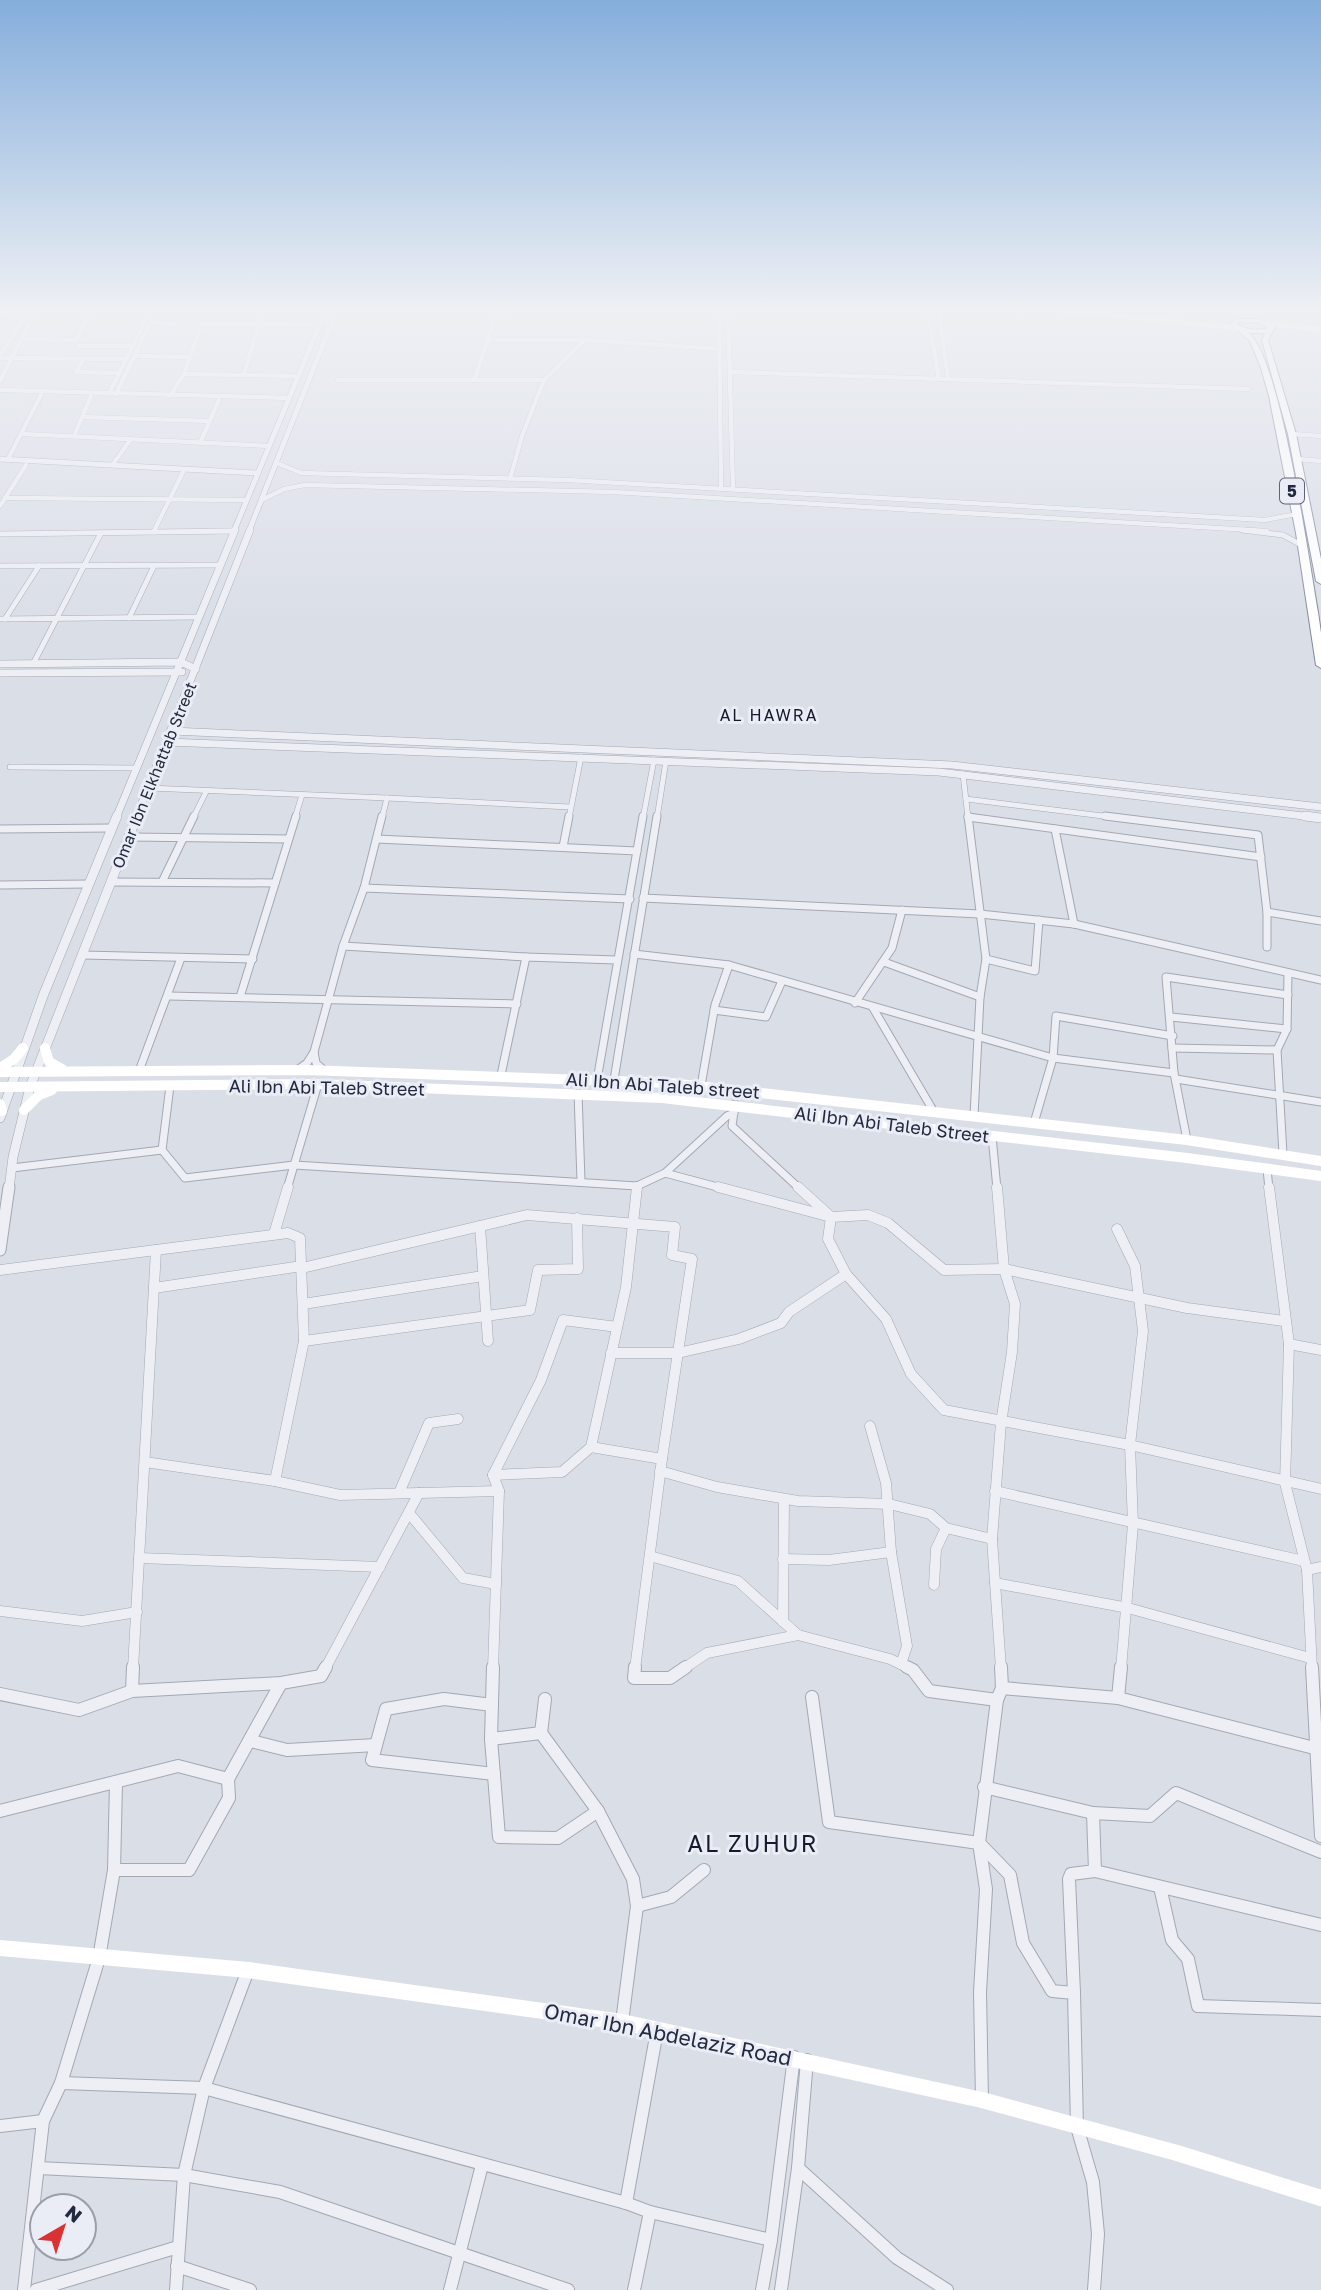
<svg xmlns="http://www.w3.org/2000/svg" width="1321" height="2290" viewBox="0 0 1321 2290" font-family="'Golos Text',sans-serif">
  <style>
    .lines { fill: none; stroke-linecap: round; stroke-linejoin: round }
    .minor-far4-casing { stroke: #a3a8b4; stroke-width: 5 }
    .minor-far3-casing { stroke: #a3a8b4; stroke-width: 6 }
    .minor-far2-casing { stroke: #a3a8b4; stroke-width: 9 }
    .minor-far1-casing { stroke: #a3a8b4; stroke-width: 11 }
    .minor-casing { stroke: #a3a8b4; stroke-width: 14 }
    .tertiary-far3-casing { stroke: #a3a8b4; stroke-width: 6 }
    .tertiary-far2-casing { stroke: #a3a8b4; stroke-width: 8 }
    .tertiary-far1-casing { stroke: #a3a8b4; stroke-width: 10 }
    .tertiary-casing { stroke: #a3a8b4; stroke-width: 13 }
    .trunk-casing { stroke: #81889f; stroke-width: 2 }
    .minor-far4 { stroke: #edeff5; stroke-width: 4.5 }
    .minor-far3 { stroke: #edeff5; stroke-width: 5 }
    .minor-far2 { stroke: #edeff5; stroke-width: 7 }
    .minor-far1 { stroke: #edeff5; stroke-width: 10 }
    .minor { stroke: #edeff5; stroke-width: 12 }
    .tertiary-far3 { stroke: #edeff5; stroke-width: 5 }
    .tertiary-far2 { stroke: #edeff5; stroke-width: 7 }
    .tertiary-far1 { stroke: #edeff5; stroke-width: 9 }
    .tertiary { stroke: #edeff5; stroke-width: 11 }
    .secondary-far2 { stroke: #fff; stroke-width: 5 }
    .secondary-far1 { stroke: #fff; stroke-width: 10 }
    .secondary { stroke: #fff; stroke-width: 16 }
    .trunk { fill: #fff; fill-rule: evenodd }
    .labels { text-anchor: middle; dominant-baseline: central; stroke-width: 6; stroke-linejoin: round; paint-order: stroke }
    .shield { fill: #eaedf5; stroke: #5f6475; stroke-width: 2 }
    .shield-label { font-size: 16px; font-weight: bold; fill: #23293e }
    .far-neighbourhood-label { font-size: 16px; letter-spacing: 2px; fill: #161b2e; stroke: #eaedf5 }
    .far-street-label { font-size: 16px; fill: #23293e; stroke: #eaedf5 }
    .street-label { font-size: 18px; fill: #23293e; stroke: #eaedf5 }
    .near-street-label { font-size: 21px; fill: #23293e; stroke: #eaedf5 }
    .near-neighbourhood-label { font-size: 23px; letter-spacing: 2px; fill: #161b2e; stroke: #eaedf5 }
  </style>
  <rect width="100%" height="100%" fill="#dadee7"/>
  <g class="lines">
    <defs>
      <g id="minor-far4">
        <path d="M 719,309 L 721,488"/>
        <path d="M 728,309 L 733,489"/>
        <path d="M 927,309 L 939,379"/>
        <path d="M 939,309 L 948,379"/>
        <path d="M 0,313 L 28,312"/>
        <path d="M 150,323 L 319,325"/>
        <path d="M 21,339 L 76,340 L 92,309"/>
        <path d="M 488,340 L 585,340 L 721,349"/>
        <path d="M 79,346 L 132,346"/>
        <path d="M 0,356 L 29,309"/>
        <path d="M 134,356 L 190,357"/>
        <path d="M 0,358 L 125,359"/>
        <path d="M 84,358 L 76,372 L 119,373"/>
        <path d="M 730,372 L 1248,389"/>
        <path d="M 184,374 L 298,376"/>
        <path d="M 244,375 L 263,309"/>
        <path d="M 475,378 L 498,309"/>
        <path d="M 338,380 L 544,380"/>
        <path d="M 0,381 L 37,309"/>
        <path d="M 0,390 L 289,398"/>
        <path d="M 109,394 L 151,309"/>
        <path d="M 116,394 L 151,321"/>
        <path d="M 170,396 L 184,374 L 202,323"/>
        <path d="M 82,417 L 210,421"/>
        <path d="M 23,434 L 269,446"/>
        <path d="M 1292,434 L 1321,436"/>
        <path d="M 74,436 L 91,396"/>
        <path d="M 200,443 L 219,400"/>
        <path d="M 8,459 L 41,395"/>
        <path d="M 1298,459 L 1321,461"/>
        <path d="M 277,463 L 301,473 L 567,480 L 1265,520 L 1297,514"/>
        <path d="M 113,464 L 131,439"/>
        <path d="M 510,479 L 522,436 L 544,380 L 585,340"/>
        <path d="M 5,498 L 247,500"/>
        <path d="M 262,500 L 284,489 L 305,485 L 614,492 L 1267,531"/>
        <path d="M 0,506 L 26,465"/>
        <path d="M 154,531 L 183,472"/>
        <path d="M 207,531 L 234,531"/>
      </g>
      <g id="minor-far3">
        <path d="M 1242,530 L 1283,535 L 1303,546"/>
        <path d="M 154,532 L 155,530"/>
        <path d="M 0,534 L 234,531"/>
        <path d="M 0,566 L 220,565"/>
        <path d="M 129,618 L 154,566"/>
        <path d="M 0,619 L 199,617"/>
        <path d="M 5,619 L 39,566"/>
        <path d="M 33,664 L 101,533"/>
        <path d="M 10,767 L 137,768"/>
        <path d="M 963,774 L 968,818"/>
        <path d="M 149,788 L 387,798 L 382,818"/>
        <path d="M 387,798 L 570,807"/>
        <path d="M 966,799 L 1119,818"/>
        <path d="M 968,817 L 974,818"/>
        <path d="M 193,818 L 206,792"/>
        <path d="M 295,818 L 302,795"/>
        <path d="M 569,818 L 581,757"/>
        <path d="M 643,818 L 654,760"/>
        <path d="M 657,818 L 666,761"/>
      </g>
      <g id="minor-far2">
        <path d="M 968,816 L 986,959 L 980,997 L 974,1116"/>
        <path d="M 1105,816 L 1258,835 L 1267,912 L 1267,947"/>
        <path d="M 968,817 L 1261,857"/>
        <path d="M 0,829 L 112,828"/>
        <path d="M 1055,829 L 1074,924"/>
        <path d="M 130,837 L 288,839"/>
        <path d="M 377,839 L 637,851"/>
        <path d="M 563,847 L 569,816"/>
        <path d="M 112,882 L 275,883"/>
        <path d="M 162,882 L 194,816"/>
        <path d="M 0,885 L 89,884"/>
        <path d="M 364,888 L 382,816"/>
        <path d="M 643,898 L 980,914 L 1074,924 L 1321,980"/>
        <path d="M 1267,912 L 1321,921"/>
        <path d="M 343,946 L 526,957"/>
        <path d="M 634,954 L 729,965 L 1053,1058 L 1174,1073"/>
        <path d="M 83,955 L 253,959"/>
        <path d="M 986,959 L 1035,971 L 1039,920"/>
        <path d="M 884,962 L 980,997"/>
        <path d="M 169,996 L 517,1004"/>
        <path d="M 240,997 L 296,816"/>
        <path d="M 855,1003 L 892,948 L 902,910"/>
        <path d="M 873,1008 L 934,1112"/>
        <path d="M 714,1010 L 766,1017 L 782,981"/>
        <path d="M 1171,1017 L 1287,1029"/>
        <path d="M 1172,1048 L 1277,1050"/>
        <path d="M 314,1052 L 343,946 L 364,888 L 630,899"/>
        <path d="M 297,1070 L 307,1063 L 314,1052 L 316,1063 L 325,1071"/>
        <path d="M 139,1071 L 181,958"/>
        <path d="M 501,1075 L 526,957 L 616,960"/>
        <path d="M 1176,1079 L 1321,1102"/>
        <path d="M 597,1080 L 643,816"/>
        <path d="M 614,1080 L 657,816"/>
        <path d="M 170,1086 L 162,1150 L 185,1178 L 294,1165 L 637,1186 L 665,1173 L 725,1189"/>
        <path d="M 701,1086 L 715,1005 L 729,965"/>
        <path d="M 578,1093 L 581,1181"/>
        <path d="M 735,1104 L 732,1126 L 800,1189"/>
        <path d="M 1034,1123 L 1053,1058 L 1056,1016 L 1173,1036"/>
        <path d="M 992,1136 L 997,1189"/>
        <path d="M 1187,1140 L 1174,1073 L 1166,977 L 1288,995"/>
        <path d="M 1283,1154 L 1277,1050 L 1287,1029 L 1288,973"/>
        <path d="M 12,1168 L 162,1150"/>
        <path d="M 1267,1169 L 1269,1189"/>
        <path d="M 665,1173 L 727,1116 L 734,1113"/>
        <path d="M 287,1189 L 318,1084"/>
        <path d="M 637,1189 L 637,1186"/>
      </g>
      <g id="minor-far1">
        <path d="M 718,1187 L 831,1217 L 828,1239 L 846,1274 L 886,1319 L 911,1374 L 944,1410 L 1130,1445 L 1321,1489"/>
        <path d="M 798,1187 L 831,1217 L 868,1215 L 888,1223 L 944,1270 L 1004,1269 L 1187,1308 L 1284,1321"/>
        <path d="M 997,1187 L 1004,1269 L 1015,1304 L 1012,1352 L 1001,1423 L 992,1539 L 1001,1669"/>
        <path d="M 1269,1187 L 1289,1344 L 1285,1483 L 1307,1570 L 1312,1669"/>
        <path d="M 480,1226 L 488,1341"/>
        <path d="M 1117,1229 L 1135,1266 L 1143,1331 L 1130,1445 L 1133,1524 L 1121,1669"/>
        <path d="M 274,1234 L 288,1187"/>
        <path d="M 302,1268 L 527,1215 L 675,1227 L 672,1255 L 692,1259 L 662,1459 L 635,1669"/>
        <path d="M 0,1270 L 288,1233 L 300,1238 L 304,1341 L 275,1481"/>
        <path d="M 154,1288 L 302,1266"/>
        <path d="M 303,1304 L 483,1276"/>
        <path d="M 304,1341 L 530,1310 L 538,1270 L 578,1269 L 577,1218"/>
        <path d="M 1289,1344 L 1321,1350"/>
        <path d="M 611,1353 L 678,1353 L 739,1339 L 781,1323 L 789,1312 L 846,1274"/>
        <path d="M 870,1426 L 886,1483 L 891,1552 L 907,1646 L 901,1664"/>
        <path d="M 591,1447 L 662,1459"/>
        <path d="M 145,1462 L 275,1481 L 340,1495 L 499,1491"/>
        <path d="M 660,1471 L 717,1487 L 798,1501 L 889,1504 L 930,1514 L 946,1528 L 992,1539"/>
        <path d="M 493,1475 L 562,1472 L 591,1447 L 626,1287 L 637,1187"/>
        <path d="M 995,1491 L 1304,1561"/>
        <path d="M 399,1493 L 429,1423 L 458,1419"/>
        <path d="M 409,1513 L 463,1578 L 496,1584"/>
        <path d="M 650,1556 L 738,1581 L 798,1635"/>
        <path d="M 139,1558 L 380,1567"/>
        <path d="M 783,1559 L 829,1560 L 891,1552"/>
        <path d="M 1307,1570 L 1321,1567"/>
        <path d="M 995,1583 L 1128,1608 L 1310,1658"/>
        <path d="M 934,1585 L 936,1549 L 946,1528"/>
        <path d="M 0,1611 L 82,1621 L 137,1612"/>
        <path d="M 783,1622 L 784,1499"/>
        <path d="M 133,1669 L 156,1250"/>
        <path d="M 325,1669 L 419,1493"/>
        <path d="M 493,1669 L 499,1491 L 493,1475 L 541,1380 L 563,1320 L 617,1327"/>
        <path d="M 683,1669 L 707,1653 L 798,1635 L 890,1659 L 911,1669"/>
      </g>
      <g id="minor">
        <path d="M 493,1667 L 491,1739 L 499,1837 L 558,1838 L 598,1811"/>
        <path d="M 635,1667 L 634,1678 L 670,1678 L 686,1667"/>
        <path d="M 907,1667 L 913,1670 L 929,1691 L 997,1700"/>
        <path d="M 1312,1667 L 1321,1836"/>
        <path d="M 1002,1688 L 1118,1698 L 1318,1749"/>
        <path d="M 132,1691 L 133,1667"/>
        <path d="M 0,1694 L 79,1710 L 132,1691 L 281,1683 L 321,1676 L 326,1667"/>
        <path d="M 812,1697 L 829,1822 L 979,1843 L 1010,1875 L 1023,1943 L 1052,1991 L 1074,1993 L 1077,2127 L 1093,2182 L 1098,2234 L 1094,2290"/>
        <path d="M 1118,1698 L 1121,1667"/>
        <path d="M 545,1699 L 541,1733 L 598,1811 L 633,1879 L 637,1906 L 622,2022"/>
        <path d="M 492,1705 L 444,1699 L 386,1709 L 372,1760 L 494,1774"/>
        <path d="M 491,1739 L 541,1733"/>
        <path d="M 251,1741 L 287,1750 L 376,1745"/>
        <path d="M 984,1787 L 1093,1813"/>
        <path d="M 0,1811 L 178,1766 L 228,1779"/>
        <path d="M 114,1870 L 189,1870 L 229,1798 L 228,1779 L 281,1683"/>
        <path d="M 1095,1871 L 1321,1925"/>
        <path d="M 1160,1887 L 1172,1940 L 1188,1959 L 1198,2006 L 1321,2010"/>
        <path d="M 637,1906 L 671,1897 L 704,1870"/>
        <path d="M 1074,1993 L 1069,1879 L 1071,1874 L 1095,1871 L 1093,1813 L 1150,1816 L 1176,1793 L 1321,1852"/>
        <path d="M 61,2083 L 204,2088 L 626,2203 L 650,2212 L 771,2240"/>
        <path d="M 982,2100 L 980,1992 L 986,1889 L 979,1843 L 997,1700 L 1002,1688 L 1001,1667"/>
        <path d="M 0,2126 L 43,2121"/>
        <path d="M 38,2168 L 184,2175 L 280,2192 L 568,2290"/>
        <path d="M 798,2168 L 897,2258 L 947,2290"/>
        <path d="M 626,2203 L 657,2031"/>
        <path d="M 177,2266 L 250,2290"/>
        <path d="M 24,2290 L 43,2121 L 61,2083 L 99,1958 L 114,1870 L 116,1783"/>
        <path d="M 36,2290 L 178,2247"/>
        <path d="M 176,2290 L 184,2175 L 204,2088 L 248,1970"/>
        <path d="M 450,2290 L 482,2165"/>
        <path d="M 634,2290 L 650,2212"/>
        <path d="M 762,2290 L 771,2240 L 794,2057"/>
        <path d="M 781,2290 L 798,2168 L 807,2060"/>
      </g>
      <g id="tertiary-far3">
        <path d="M 0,459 L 258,473"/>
        <path d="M 234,531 L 326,309"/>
        <path d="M 249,531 L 337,309"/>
      </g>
      <g id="tertiary-far2">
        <path d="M 0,664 L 181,662 L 196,669"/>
        <path d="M 0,673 L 182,672"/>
        <path d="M 172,731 L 952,765 L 1321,807"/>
        <path d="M 167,742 L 939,772 L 1320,818"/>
        <path d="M 116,818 L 235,530"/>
        <path d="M 136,818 L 250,530"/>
      </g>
      <g id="tertiary-far1">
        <path d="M 1305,816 L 1321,818"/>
        <path d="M 0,1118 L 43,996 L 117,816"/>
        <path d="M 9,1189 L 13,1157 L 30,1087 L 137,816"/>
      </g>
      <path id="tertiary" d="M 0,1250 L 9,1187"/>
      <path id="trunk" d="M 1235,319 L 1261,319 L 1275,327 L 1268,340 L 1296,434 L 1321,559 L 1321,584 L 1316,581 L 1288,434 L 1262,340 L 1265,333 L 1249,333 C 1281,361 1309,561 1318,612 L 1321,633 L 1321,668 L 1316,665 L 1296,533 L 1269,396 L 1261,368 L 1250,341 L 1230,324 ZM 1239,322 L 1260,323 L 1268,328 C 1259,331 1245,330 1237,324 Z"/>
    </defs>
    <use href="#minor-far4" class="minor-far4-casing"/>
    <use href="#minor-far3" class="minor-far3-casing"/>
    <use href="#minor-far2" class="minor-far2-casing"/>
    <use href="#minor-far1" class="minor-far1-casing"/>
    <use href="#minor" class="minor-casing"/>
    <use href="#tertiary-far3" class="tertiary-far3-casing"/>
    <use href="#tertiary-far2" class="tertiary-far2-casing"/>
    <use href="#tertiary-far1" class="tertiary-far1-casing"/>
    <use href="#tertiary" class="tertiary-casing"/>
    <use href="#trunk" class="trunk-casing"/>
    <use href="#minor-far4" class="minor-far4"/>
    <use href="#minor-far3" class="minor-far3"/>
    <use href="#minor-far2" class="minor-far2"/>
    <use href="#minor-far1" class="minor-far1"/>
    <use href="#minor" class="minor"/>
    <use href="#tertiary-far3" class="tertiary-far3"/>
    <use href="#tertiary-far2" class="tertiary-far2"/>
    <use href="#tertiary-far1" class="tertiary-far1"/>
    <use href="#tertiary" class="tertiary"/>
    <g class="secondary-far2">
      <path d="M 1051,309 L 1237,328"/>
      <path d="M 1266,323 L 1321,330"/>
    </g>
    <g class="secondary-far1">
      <path d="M 45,1048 L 49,1062 L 62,1069"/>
      <path d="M 0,1068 L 14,1059 L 23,1048"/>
      <path d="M 0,1072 L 307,1070 L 670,1083 L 1187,1140 L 1321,1161"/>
      <path d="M 0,1087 L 318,1084 L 662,1098 L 1187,1158 L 1321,1176"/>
      <path d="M 0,1104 L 2,1111"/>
      <path d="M 24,1110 L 39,1095 L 52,1090"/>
    </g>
    <path class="secondary" d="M 0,1948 L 248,1970 L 622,2022 L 982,2100 L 1177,2153 L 1321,2198"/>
    <use href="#trunk" class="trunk"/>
  </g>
  <linearGradient id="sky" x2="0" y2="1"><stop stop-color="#85aedc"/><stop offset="0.49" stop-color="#eef0f4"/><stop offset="1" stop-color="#eef0f4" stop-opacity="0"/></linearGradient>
  <rect width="1321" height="630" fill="url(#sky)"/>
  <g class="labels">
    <rect class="shield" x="1280" y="478.5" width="24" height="25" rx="5"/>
    <g class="shield-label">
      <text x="1292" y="491">5</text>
    </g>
    <g class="far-neighbourhood-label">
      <text x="769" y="715">AL HAWRA</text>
    </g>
    <g class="far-street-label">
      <text transform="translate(154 775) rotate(-68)">Omar Ibn Elkhattab Street</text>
    </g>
    <g class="street-label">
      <text transform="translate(663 1085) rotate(4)">Ali Ibn Abi Taleb street</text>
      <text transform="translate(327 1087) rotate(1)">Ali Ibn Abi Taleb Street</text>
      <text transform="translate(892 1124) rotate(7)">Ali Ibn Abi Taleb Street</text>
    </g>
    <g class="near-street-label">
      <text transform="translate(668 2034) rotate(11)">Omar Ibn Abdelaziz Road</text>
    </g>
    <g class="near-neighbourhood-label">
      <text x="753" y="1843">AL ZUHUR</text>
    </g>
  </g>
  <g transform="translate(63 2227) rotate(39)"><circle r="33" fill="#eaedf5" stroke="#9a9fac" stroke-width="2"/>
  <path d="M0-5L12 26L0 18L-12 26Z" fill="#da3133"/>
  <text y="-10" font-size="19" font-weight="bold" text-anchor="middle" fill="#23293e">N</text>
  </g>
</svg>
